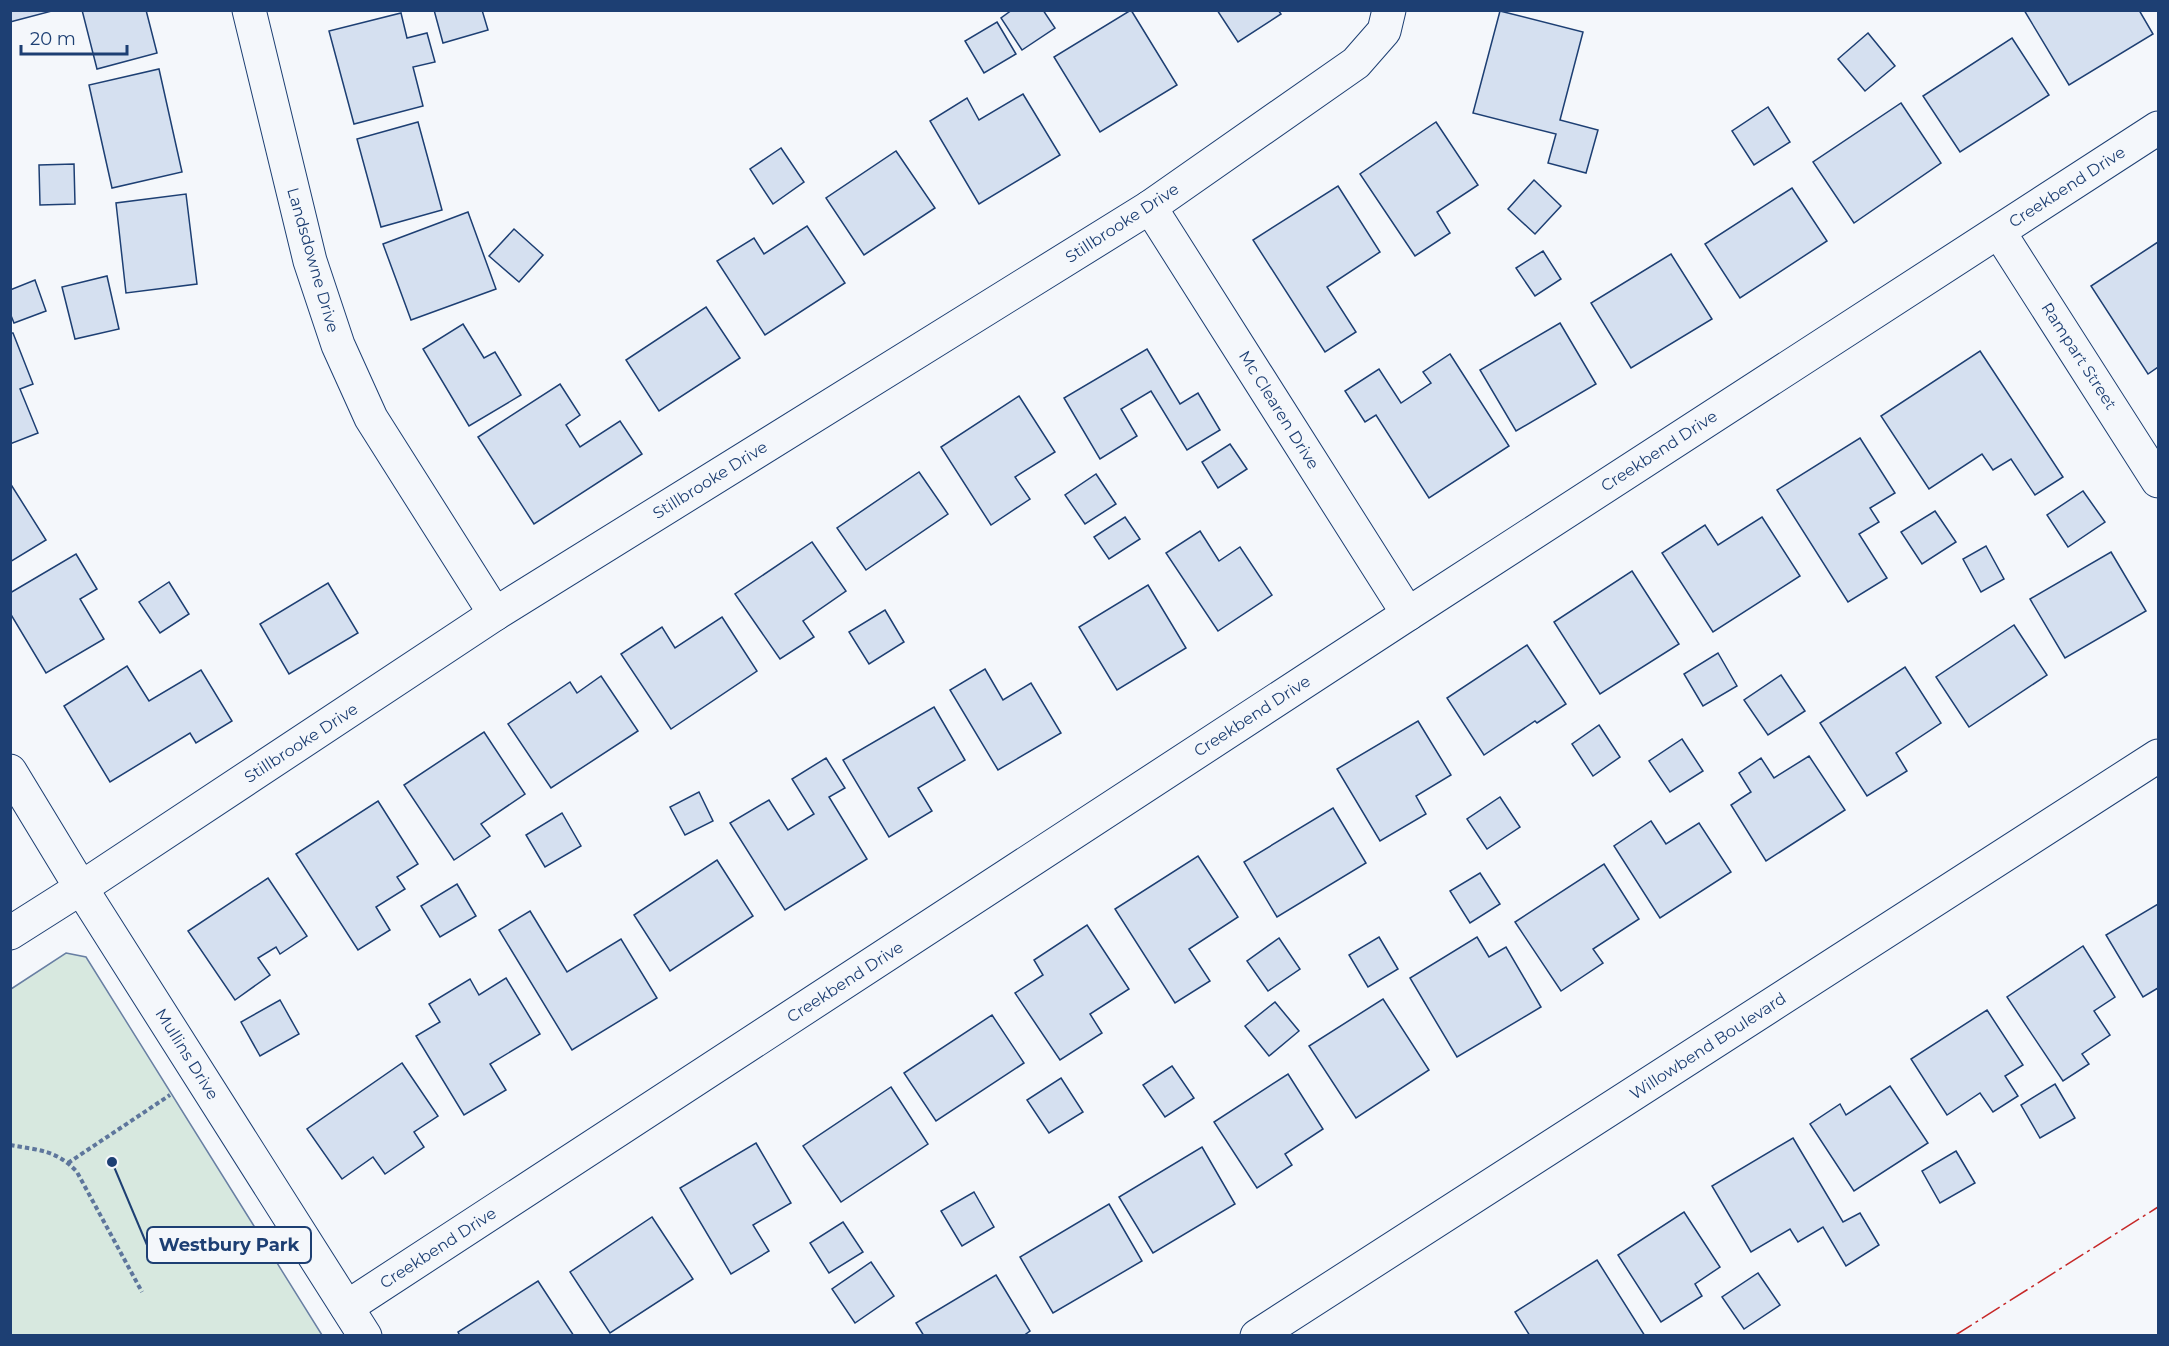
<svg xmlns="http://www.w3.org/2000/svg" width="2169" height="1346" viewBox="0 0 2169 1346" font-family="Montserrat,sans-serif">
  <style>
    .green { fill: #d7e8df; stroke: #687fa3; stroke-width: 1.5 }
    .building { fill: #d5e0f0; stroke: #1d3f73; stroke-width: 1.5 }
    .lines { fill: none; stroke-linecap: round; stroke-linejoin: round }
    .minor-casing { stroke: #1d3f73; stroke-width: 35 }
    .major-casing { stroke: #1d3f73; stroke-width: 35 }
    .path { stroke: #5e769c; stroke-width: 4; stroke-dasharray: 4.5 3; stroke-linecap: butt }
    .minor { stroke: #f4f7fb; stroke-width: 33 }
    .major { stroke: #f4f7fb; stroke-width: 33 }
    .power { stroke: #c62828; stroke-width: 1.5; stroke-dasharray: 21 4.5 3 4.5; stroke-linecap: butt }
    .labels { text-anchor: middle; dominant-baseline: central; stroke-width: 4.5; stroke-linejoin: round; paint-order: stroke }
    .street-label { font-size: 16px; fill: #1d3f73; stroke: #f4f7fb }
    .leader { fill: none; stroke: #1d3f73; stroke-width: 2 }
    .callout-dot { fill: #1d3f73; stroke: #f4f7fb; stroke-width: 2 }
    .callout { fill: #f4f7fb; stroke: #1d3f73; stroke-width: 2 }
    .callout-label { font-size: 18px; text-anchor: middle; font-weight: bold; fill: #1d3f73 }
  </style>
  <rect width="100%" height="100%" fill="#f4f7fb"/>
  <path class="green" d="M 66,953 L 86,957 L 322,1335 L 11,1335 L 11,989 Z"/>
  <g class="building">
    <path d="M 10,10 L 52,10 L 52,11 L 10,22 Z"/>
    <path d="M 82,10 L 146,10 L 157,53 L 97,69 Z"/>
    <path d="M 434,10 L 482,10 L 488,30 L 443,43 Z"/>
    <path d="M 1012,10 L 1043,10 L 1055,28 L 1022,50 L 1001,18 Z"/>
    <path d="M 1131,10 L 1177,85 L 1100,132 L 1054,57 Z"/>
    <path d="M 1217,10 L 1278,10 L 1281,14 L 1238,42 Z"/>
    <path d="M 2024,10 L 2139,10 L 2153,34 L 2069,85 Z"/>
    <path d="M 1500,11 L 1583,32 L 1560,120 L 1598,130 L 1586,173 L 1548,163 L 1556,134 L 1473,113 Z"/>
    <path d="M 401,13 L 407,38 L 427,33 L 435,62 L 413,67 L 423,106 L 354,124 L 329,31 Z"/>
    <path d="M 997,22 L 1016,54 L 984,73 L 965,41 Z"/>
    <path d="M 1868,33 L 1895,66 L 1865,91 L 1838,59 Z"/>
    <path d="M 2012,38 L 2049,95 L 1960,152 L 1923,96 Z"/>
    <path d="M 159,69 L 182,172 L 112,188 L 89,85 Z"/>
    <path d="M 1023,94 L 1060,155 L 979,204 L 930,121 L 967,98 L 979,120 Z"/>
    <path d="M 1901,103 L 1941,163 L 1854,223 L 1813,162 Z"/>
    <path d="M 1768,107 L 1790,142 L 1754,165 L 1732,131 Z"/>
    <path d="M 418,122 L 442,210 L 381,227 L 357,139 Z"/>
    <path d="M 1436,122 L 1478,185 L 1437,212 L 1450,233 L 1415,256 L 1360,174 Z"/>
    <path d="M 781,148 L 804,182 L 773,204 L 750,169 Z"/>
    <path d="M 896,151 L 935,208 L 864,255 L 826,198 Z"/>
    <path d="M 74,164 L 75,204 L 40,205 L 39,165 Z"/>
    <path d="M 1534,180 L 1561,206 L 1535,234 L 1508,209 Z"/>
    <path d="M 1338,186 L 1380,252 L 1327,287 L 1356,332 L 1325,352 L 1253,240 Z"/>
    <path d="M 1792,188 L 1827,241 L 1740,298 L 1705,244 Z"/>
    <path d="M 186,194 L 197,284 L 126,293 L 116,203 Z"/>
    <path d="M 468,212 L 496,289 L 411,320 L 383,244 Z"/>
    <path d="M 807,226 L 845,283 L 765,335 L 717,261 L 754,238 L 764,254 Z"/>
    <path d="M 514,229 L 543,255 L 519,282 L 489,256 Z"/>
    <path d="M 2158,242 L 2158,367 L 2148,374 L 2091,286 Z"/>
    <path d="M 1543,251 L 1561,279 L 1535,296 L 1516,268 Z"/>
    <path d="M 1671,254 L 1712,319 L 1631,368 L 1591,303 Z"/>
    <path d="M 107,276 L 119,329 L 75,339 L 62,287 Z"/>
    <path d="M 35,280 L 46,311 L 14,323 L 10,313 L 10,290 Z"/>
    <path d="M 706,307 L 740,358 L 659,411 L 626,360 Z"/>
    <path d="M 1560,323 L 1596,384 L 1516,431 L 1480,370 Z"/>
    <path d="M 463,324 L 484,358 L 495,352 L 521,395 L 469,426 L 423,349 Z"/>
    <path d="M 10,333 L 13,333 L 33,384 L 20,389 L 38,433 L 10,444 Z"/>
    <path d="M 1147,349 L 1180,404 L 1198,393 L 1220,430 L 1187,450 L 1151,391 L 1121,409 L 1137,436 L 1100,459 L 1064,398 Z"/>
    <path d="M 1980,351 L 2063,477 L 2035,495 L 2011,459 L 1993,470 L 1982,454 L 1929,489 L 1881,416 Z"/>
    <path d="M 1450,354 L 1509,446 L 1429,498 L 1376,415 L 1365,422 L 1345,391 L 1379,369 L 1401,403 L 1431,383 L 1423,372 Z"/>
    <path d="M 560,384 L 580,415 L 566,425 L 580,447 L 620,421 L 642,454 L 534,524 L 478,437 Z"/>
    <path d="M 1019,396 L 1055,452 L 1015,477 L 1030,499 L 991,525 L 941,447 Z"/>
    <path d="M 1860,438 L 1895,493 L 1870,508 L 1879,522 L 1859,534 L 1887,578 L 1848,602 L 1777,490 Z"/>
    <path d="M 1230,444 L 1247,469 L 1218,488 L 1202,462 Z"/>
    <path d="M 919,472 L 948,514 L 866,570 L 837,528 Z"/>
    <path d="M 1096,474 L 1116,504 L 1085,524 L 1065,495 Z"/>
    <path d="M 10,483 L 46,540 L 10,562 Z"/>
    <path d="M 2083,491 L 2105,522 L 2068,547 L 2047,515 Z"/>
    <path d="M 1935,511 L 1956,542 L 1922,564 L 1901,532 Z"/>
    <path d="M 1125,517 L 1140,539 L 1109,559 L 1094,537 Z"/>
    <path d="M 1762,517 L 1800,576 L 1713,632 L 1662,553 L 1705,525 L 1718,545 Z"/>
    <path d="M 1200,531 L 1219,561 L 1240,547 L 1272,595 L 1218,631 L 1166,553 Z"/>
    <path d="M 812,542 L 846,591 L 803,621 L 814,637 L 780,659 L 735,594 Z"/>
    <path d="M 1986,546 L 2004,579 L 1981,592 L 1963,559 Z"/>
    <path d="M 2111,552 L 2146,611 L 2065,658 L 2030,599 Z"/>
    <path d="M 76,554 L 97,589 L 80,599 L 104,639 L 46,673 L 10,613 L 10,593 Z"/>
    <path d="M 1632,571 L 1679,644 L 1600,694 L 1554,622 Z"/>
    <path d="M 169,582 L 189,614 L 160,633 L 139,602 Z"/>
    <path d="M 328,583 L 358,633 L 289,674 L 260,624 Z"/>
    <path d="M 1148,585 L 1186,648 L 1117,690 L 1079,627 Z"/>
    <path d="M 885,610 L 904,642 L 869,664 L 849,632 Z"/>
    <path d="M 722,617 L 757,671 L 671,729 L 621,654 L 662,627 L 675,648 Z"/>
    <path d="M 2014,625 L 2047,675 L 1969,727 L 1936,677 Z"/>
    <path d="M 1527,645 L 1566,704 L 1537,723 L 1535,721 L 1484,755 L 1447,698 Z"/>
    <path d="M 1718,653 L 1737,686 L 1703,706 L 1684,674 Z"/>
    <path d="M 127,666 L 149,701 L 201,670 L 232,721 L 196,743 L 190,733 L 110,782 L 64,706 Z"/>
    <path d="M 1905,667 L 1941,723 L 1896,753 L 1907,771 L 1867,796 L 1820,723 Z"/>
    <path d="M 985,669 L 1003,700 L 1031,683 L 1061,733 L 998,770 L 950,690 Z"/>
    <path d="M 1781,675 L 1805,711 L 1768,735 L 1744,700 Z"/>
    <path d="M 601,676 L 638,731 L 551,788 L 508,724 L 570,682 L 577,693 Z"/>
    <path d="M 934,707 L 965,760 L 918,788 L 932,811 L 889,837 L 843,760 Z"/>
    <path d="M 1418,721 L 1451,775 L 1416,796 L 1426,814 L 1380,841 L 1337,769 Z"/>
    <path d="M 1599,725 L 1620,757 L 1593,776 L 1572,744 Z"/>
    <path d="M 484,732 L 525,794 L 481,824 L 490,836 L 454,860 L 404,785 Z"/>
    <path d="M 1682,739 L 1703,771 L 1670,792 L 1649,761 Z"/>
    <path d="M 1809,756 L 1845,810 L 1766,861 L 1731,805 L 1751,792 L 1739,773 L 1761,758 L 1774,778 Z"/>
    <path d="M 826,758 L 845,788 L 829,797 L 867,859 L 785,910 L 730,823 L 769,800 L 788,830 L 814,814 L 792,779 Z"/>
    <path d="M 699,792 L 713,821 L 685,835 L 670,807 Z"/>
    <path d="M 1500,797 L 1520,827 L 1487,849 L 1467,819 Z"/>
    <path d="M 378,801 L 418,864 L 397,877 L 405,889 L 376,907 L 390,930 L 358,950 L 296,854 Z"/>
    <path d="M 1333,808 L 1366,863 L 1277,917 L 1244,862 Z"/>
    <path d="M 562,813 L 581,846 L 545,867 L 526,835 Z"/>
    <path d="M 1651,821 L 1666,844 L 1699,823 L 1731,872 L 1660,918 L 1614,846 Z"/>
    <path d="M 1198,856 L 1238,917 L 1189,949 L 1210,981 L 1175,1003 L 1115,909 Z"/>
    <path d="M 717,860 L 753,916 L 670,971 L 634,915 Z"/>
    <path d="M 1604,864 L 1639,919 L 1593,949 L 1603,963 L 1561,991 L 1515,922 Z"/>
    <path d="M 1480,873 L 1500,904 L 1470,923 L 1450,891 Z"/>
    <path d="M 268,878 L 307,936 L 280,954 L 276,947 L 258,958 L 270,975 L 235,1000 L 188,931 Z"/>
    <path d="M 457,884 L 476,916 L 440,937 L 421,906 Z"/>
    <path d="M 2158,904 L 2158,988 L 2143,997 L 2106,935 Z"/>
    <path d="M 530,911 L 567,972 L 621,939 L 657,998 L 572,1050 L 499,930 Z"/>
    <path d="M 1087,925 L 1129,989 L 1090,1014 L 1102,1033 L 1060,1060 L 1015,993 L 1043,975 L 1034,960 Z"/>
    <path d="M 1379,937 L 1398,969 L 1368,987 L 1349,955 Z"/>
    <path d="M 1477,937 L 1489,957 L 1506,947 L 1541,1007 L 1457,1057 L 1410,978 Z"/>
    <path d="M 1279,938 L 1300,969 L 1268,991 L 1247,961 Z"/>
    <path d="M 2083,946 L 2115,997 L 2094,1011 L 2110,1035 L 2082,1054 L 2089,1064 L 2063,1081 L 2007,997 Z"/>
    <path d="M 506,978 L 540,1034 L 490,1064 L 506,1090 L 464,1115 L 416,1036 L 440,1022 L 429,1004 L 470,979 L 479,995 Z"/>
    <path d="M 1383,999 L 1429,1070 L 1356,1118 L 1309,1046 Z"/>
    <path d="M 280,1000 L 299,1034 L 260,1056 L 241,1022 Z"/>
    <path d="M 1275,1002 L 1299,1031 L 1269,1056 L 1245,1026 Z"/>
    <path d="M 1987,1010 L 2023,1065 L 2005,1076 L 2018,1096 L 1993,1112 L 1980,1093 L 1947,1115 L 1911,1059 Z"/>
    <path d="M 992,1015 L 1024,1063 L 936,1121 L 904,1073 Z"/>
    <path d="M 402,1063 L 438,1116 L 414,1132 L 424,1147 L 385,1174 L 373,1157 L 342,1179 L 307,1129 Z"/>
    <path d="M 1172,1066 L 1194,1098 L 1165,1117 L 1143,1085 Z"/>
    <path d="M 1288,1074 L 1323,1129 L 1285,1154 L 1292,1165 L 1257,1188 L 1214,1122 Z"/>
    <path d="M 1061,1078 L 1083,1112 L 1049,1133 L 1027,1100 Z"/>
    <path d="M 2055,1084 L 2075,1118 L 2040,1138 L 2021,1105 Z"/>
    <path d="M 1890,1086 L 1928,1143 L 1854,1191 L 1810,1124 L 1840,1104 L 1846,1115 Z"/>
    <path d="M 891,1087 L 928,1144 L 841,1202 L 803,1146 Z"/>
    <path d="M 1793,1138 L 1843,1222 L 1860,1213 L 1879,1245 L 1846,1266 L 1823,1227 L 1798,1242 L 1790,1229 L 1751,1252 L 1712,1186 Z"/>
    <path d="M 756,1143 L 791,1203 L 753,1225 L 769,1251 L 731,1274 L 680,1188 Z"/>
    <path d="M 1202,1147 L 1235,1204 L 1153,1253 L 1119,1197 Z"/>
    <path d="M 1956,1151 L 1975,1183 L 1940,1203 L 1922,1171 Z"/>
    <path d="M 974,1192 L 994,1227 L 962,1246 L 941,1211 Z"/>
    <path d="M 1109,1204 L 1142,1261 L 1053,1313 L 1020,1257 Z"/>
    <path d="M 1684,1212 L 1720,1267 L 1695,1284 L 1702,1296 L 1661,1322 L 1618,1255 Z"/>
    <path d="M 652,1217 L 693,1279 L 610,1333 L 570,1272 Z"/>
    <path d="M 843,1222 L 863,1252 L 829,1273 L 810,1243 Z"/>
    <path d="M 1597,1260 L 1645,1336 L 1530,1336 L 1515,1312 Z"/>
    <path d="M 871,1262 L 894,1296 L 855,1323 L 832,1289 Z"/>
    <path d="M 1758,1273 L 1780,1305 L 1744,1329 L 1722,1297 Z"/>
    <path d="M 996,1275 L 1030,1331 L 1023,1336 L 924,1336 L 916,1323 Z"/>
    <path d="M 538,1281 L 574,1336 L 460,1336 L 458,1332 Z"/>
  </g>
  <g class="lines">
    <defs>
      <g id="minor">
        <path d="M 249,10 L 310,261 L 338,345 L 371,418 L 495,614"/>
        <path d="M 1150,207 L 1408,614"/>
        <path d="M 1999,232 L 2158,481"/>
        <path d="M 10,771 L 81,888 L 365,1336"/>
        <path d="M 10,933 L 81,888 L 495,614 L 1150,207 L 1356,63 L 1384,31 L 1389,10"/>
        <path d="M 347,1307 L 1408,614 L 2158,128"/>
      </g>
      <path id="major" d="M 1257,1336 L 2158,756"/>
    </defs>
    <use href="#minor" class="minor-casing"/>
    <use href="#major" class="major-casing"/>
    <g class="path">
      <path d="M 10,1145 C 38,1150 57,1150 77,1172 L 142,1292"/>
      <path d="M 68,1163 L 170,1095"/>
    </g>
    <use href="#minor" class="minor"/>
    <use href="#major" class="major"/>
    <path class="power" d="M 1954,1336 L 2158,1207"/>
  </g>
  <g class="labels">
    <g class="street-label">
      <text transform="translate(2067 187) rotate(-33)">Creekbend Drive</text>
      <text transform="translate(1122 223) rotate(-33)">Stillbrooke Drive</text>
      <text transform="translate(313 260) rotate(74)">Landsdowne Drive</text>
      <text transform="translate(2079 356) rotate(57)">Rampart Street</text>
      <text transform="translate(1279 410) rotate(58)">Mc Clearen Drive</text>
      <text transform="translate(1659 451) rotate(-33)">Creekbend Drive</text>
      <text transform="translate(710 480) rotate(-32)">Stillbrooke Drive</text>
      <text transform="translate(1252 716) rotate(-33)">Creekbend Drive</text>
      <text transform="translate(301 743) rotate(-33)">Stillbrooke Drive</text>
      <text transform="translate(845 982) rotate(-33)">Creekbend Drive</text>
      <text transform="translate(1708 1046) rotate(-33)">Willowbend Boulevard</text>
      <text transform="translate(187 1054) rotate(58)">Mullins Drive</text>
      <text transform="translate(438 1248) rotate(-33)">Creekbend Drive</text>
    </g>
  </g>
  <path class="leader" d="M112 1162L147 1245"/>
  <circle class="callout-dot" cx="112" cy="1162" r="6"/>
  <rect class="callout" x="147" y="1227" width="164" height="36" rx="6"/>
  <g class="callout-label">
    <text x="229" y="1251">Westbury Park</text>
  </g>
  <rect width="2169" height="1346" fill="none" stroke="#1d3f73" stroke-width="24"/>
  <path d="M21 45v9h106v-9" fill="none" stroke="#1d3f73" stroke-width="3"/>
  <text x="30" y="45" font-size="18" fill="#1d3f73" stroke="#f4f7fb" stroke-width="4.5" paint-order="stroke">20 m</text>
</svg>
